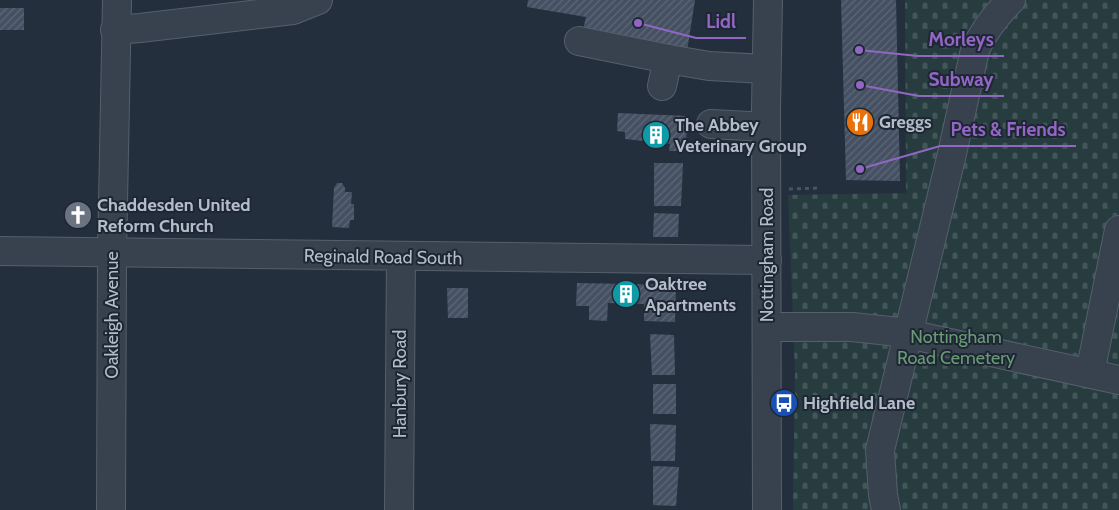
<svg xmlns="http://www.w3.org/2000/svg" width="1119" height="510" viewBox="0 0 1119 510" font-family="Cabin,sans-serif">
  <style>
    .cemetery { fill: url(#cemetery-stones) }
    .building { fill: url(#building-hatch) }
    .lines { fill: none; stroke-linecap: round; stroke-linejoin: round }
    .minor-casing { stroke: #565f6c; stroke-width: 30 }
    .path { stroke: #44595c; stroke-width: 3; stroke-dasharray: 4 4; stroke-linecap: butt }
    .minor { stroke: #38414e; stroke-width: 28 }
    .labels { text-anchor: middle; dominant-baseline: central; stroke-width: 4; stroke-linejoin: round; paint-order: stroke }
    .poi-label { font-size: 18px; font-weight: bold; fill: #b4bcc9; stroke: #1d2633; text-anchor: start }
    .street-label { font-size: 18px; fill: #b4bcc9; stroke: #1d2633 }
    .park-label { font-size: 18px; fill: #6b9a76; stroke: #1d2633 }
    .leader { fill: none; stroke: #9266c3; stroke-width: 2 }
    .callout-dot { fill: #9266c3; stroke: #1d2633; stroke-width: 2 }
    .callout-label { font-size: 19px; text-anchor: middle; font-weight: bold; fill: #9266c3; stroke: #1d2633; stroke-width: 4; stroke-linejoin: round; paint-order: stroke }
  </style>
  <defs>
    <pattern id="cemetery-stones" width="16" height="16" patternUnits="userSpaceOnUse" patternTransform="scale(1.25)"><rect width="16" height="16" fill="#263c3f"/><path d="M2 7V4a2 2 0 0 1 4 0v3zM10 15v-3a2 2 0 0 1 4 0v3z" fill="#435659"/></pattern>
    <pattern id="building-hatch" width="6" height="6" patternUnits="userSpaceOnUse" patternTransform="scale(1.25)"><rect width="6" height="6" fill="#455162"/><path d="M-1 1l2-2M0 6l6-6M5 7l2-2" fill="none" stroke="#5d6877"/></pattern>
  </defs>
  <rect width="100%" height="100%" fill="#242f3e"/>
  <path class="cemetery" d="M 905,0 L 1119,0 L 1119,510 L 793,510 L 795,372 L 788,195 L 906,193 Z"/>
  <g class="building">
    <path d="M 528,0 L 695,0 L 687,51 L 583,30 L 586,17 L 527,7 Z"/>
    <path d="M 841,0 L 896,0 L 900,181 L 846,180 Z"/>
    <rect x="0" y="8" width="24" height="22"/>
    <path d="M 618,113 L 687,116 L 686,151 L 669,151 L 670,144 L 625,139 L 625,132 L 617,131 Z"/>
    <path d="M 654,163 L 683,163 L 681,206 L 654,206 Z"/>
    <path d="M 337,183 L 342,183 L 345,188 L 345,192 L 352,192 L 351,204 L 354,204 L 354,220 L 350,220 L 349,228 L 332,227 L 334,188 Z"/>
    <path d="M 654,213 L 679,214 L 678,237 L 653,237 Z"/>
    <path d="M 577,283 L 676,285 L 675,322 L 644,321 L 644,304 L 608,303 L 607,321 L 589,320 L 589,306 L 576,306 Z"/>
    <path d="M 447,288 L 468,288 L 468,318 L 448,318 Z"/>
    <path d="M 650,334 L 674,335 L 675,375 L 652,375 Z"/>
    <rect x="653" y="384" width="23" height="30"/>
    <path d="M 650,424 L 676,425 L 675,461 L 651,461 Z"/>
    <path d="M 653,466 L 679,467 L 676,506 L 653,505 Z"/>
  </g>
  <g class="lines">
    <defs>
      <g id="minor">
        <path d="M 115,30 L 140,28 L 293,10 L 318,0"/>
        <path d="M 579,41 L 668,59"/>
        <path d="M 662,86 L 668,59 L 709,66 L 766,69"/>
        <path d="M 711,124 L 766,127"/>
        <path d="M 0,251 L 767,260"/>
        <path d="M 767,327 L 852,327 L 899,332 L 1119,380"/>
        <path d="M 1090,373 L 1119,230"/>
        <path d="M 111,510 L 112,253 L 117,0"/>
        <path d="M 399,510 L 401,257"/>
        <path d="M 767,510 L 766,108 L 768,0"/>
        <path d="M 886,510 L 883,495 L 880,450 L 951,158 L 975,50 C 984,30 996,15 1011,0"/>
      </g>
    </defs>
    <use href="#minor" class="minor-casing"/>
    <path class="path" d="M 789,189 L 821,188"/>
    <use href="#minor" class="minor"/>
  </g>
  <defs>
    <symbol id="restaurant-disc" viewBox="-11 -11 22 22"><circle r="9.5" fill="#e8710a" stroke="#1d2633"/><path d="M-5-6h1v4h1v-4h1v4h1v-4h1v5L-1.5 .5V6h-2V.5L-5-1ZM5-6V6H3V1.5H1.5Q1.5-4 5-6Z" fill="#fff"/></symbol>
    <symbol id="building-disc" viewBox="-11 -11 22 22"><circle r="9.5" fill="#0f9aa8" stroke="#1d2633"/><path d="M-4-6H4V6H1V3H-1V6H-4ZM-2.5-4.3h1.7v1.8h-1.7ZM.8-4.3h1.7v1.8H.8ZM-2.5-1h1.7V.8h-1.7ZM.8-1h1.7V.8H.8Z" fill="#fff"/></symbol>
    <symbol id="church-disc" viewBox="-11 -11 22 22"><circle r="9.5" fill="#6b7280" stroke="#1d2633"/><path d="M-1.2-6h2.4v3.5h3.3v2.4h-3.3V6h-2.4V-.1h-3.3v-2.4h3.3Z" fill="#fff"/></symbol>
    <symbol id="bus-disc" viewBox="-11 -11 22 22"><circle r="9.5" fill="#1a4fb4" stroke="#1d2633"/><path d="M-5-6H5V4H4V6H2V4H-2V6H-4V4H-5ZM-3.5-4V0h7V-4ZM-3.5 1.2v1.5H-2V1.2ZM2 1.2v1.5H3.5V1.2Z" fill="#fff"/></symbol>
  </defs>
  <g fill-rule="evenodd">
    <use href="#restaurant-disc" x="844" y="106" width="32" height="32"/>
    <use href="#building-disc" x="640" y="119" width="32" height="32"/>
    <use href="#church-disc" x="62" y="199" width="32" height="32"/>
    <use href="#building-disc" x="610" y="278" width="32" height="32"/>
    <use href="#bus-disc" x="768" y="387" width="32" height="32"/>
  </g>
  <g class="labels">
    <g class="poi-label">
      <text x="879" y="122">Greggs</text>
      <text x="675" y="125">The Abbey<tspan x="675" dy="21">Veterinary Group</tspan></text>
      <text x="97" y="205">Chaddesden United<tspan x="97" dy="21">Reform Church</tspan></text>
      <text x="645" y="284">Oaktree<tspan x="645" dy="21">Apartments</tspan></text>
      <text x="803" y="403">Highfield Lane</text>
    </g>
    <g class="street-label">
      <text transform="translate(767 255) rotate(-90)">Nottingham Road</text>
      <text transform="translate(383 257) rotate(1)">Reginald Road South</text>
      <text transform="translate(112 315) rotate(-90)">Oakleigh Avenue</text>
      <text transform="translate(400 384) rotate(-90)">Hanbury Road</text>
    </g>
    <g class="park-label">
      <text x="956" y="337">Nottingham<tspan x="956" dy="21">Road Cemetery</tspan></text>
    </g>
  </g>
  <path class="leader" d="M638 23L696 38H746M859 50L918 56H1004M860 85L919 96H1004M860 169L940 146H1076"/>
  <g class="callout-dot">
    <circle cx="638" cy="23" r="5"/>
    <circle cx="859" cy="50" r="5"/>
    <circle cx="860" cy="85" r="5"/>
    <circle cx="860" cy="169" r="5"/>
  </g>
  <g class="callout-label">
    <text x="721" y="28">Lidl</text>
    <text x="961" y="46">Morleys</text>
    <text x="961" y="86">Subway</text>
    <text x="1008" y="136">Pets &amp; Friends</text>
  </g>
</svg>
